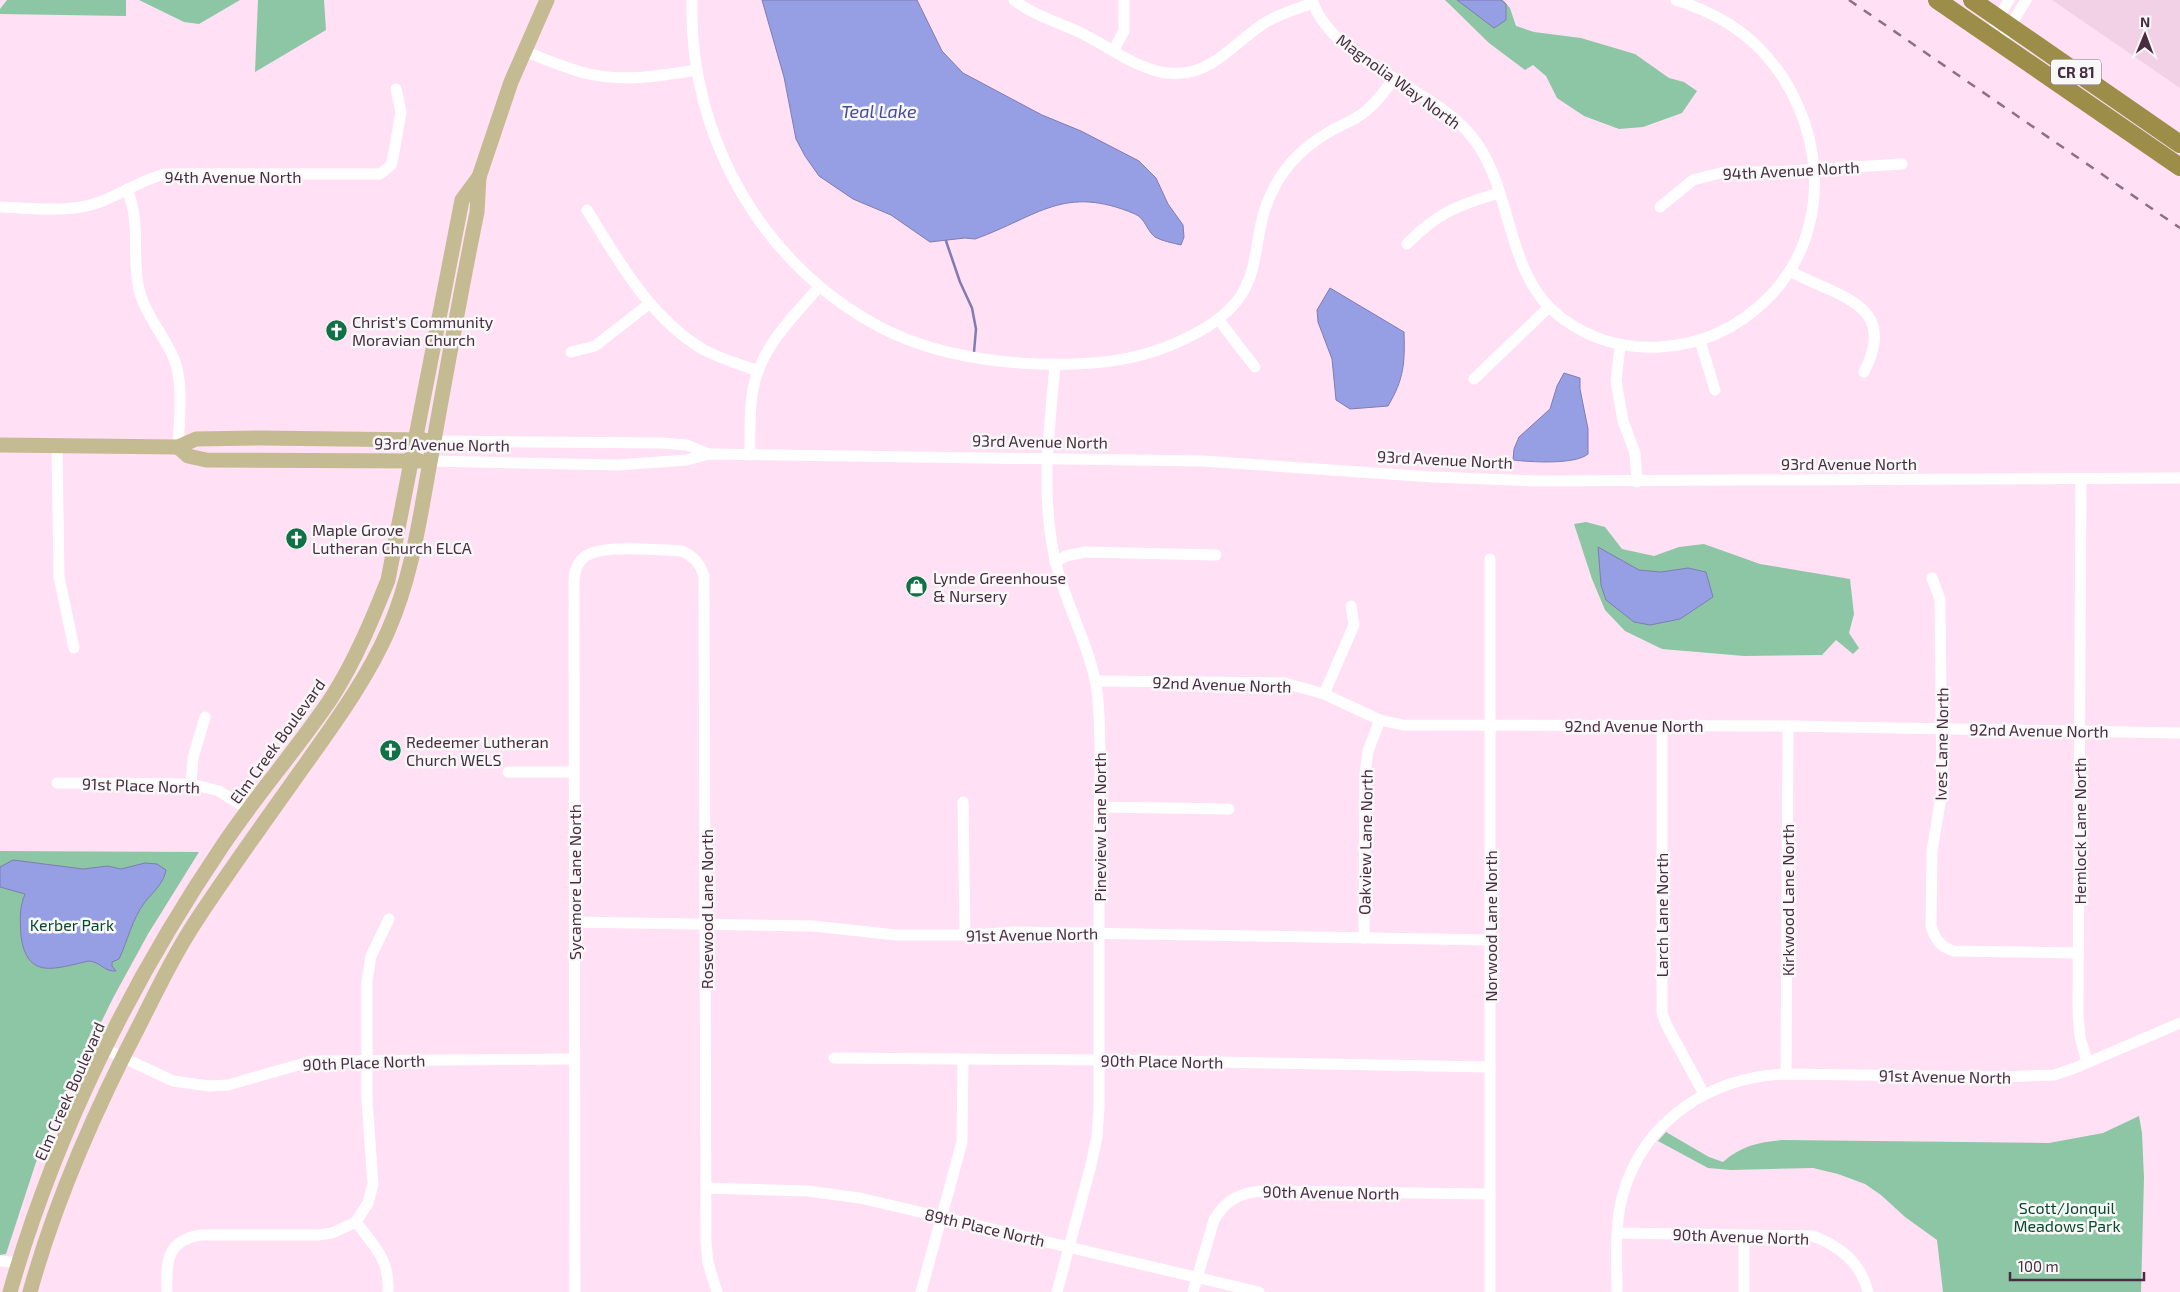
<svg xmlns="http://www.w3.org/2000/svg" width="2180" height="1292" viewBox="0 0 2180 1292" font-family="'Exo 2',sans-serif">
  <style>
    .built { fill: #f2d1e7 }
    .green { fill: #8dc6a4 }
    .water { fill: #969fe3; stroke: #7f7cb2 }
    .lines { fill: none; stroke-linecap: round; stroke-linejoin: round }
    .stream { stroke: #7f7cb2; stroke-width: 2.5 }
    .minor { stroke: #fff; stroke-width: 11 }
    .major { stroke: #c4bb92; stroke-width: 15 }
    .highway { stroke: #9c8e49; stroke-width: 18 }
    .rail { stroke: #8d7084; stroke-width: 2.5; stroke-dasharray: 9 9; stroke-linecap: butt }
    .labels { text-anchor: middle; dominant-baseline: central; stroke-width: 5; stroke-linejoin: round; paint-order: stroke }
    .shield { fill: #f7f8f7; stroke: #7d6978; stroke-width: 1 }
    .shield-label { font-size: 15px; font-weight: bold; fill: #492c41 }
    .street-label { font-size: 16px; fill: #492c41; stroke: #f7f8f7 }
    .poi-label { font-size: 16px; fill: #492c41; stroke: #f7f8f7; text-anchor: start }
    .park-label { font-size: 16px; fill: #08482c; stroke: #f7f8f7 }
    .water-label { font-size: 18px; font-style: italic; fill: #474a9c; stroke: #f7f8f7 }
  </style>
  <rect width="100%" height="100%" fill="#ffe0f4"/>
  <path class="built" d="M 2052,0 L 2180,0 L 2180,88 Z"/>
  <g class="green">
    <path d="M 7,0 L 126,0 L 126,16 L 0,14 L 0,9 Z"/>
    <path d="M 139,0 L 240,0 L 199,24 L 184,22 Z"/>
    <path d="M 258,0 L 324,0 L 326,30 L 255,72 Z"/>
    <path d="M 1445,0 L 1503,0 L 1510,8 L 1516,26 L 1534,32 L 1581,38 L 1635,54 L 1669,78 L 1684,82 L 1697,91 L 1682,113 L 1643,127 L 1619,129 L 1584,116 L 1557,98 L 1546,76 L 1533,65 L 1525,70 L 1489,43 Z"/>
    <path d="M 1586,522 L 1605,527 L 1622,549 L 1654,556 L 1679,547 L 1704,544 L 1760,564 L 1850,579 L 1854,614 L 1849,633 L 1859,648 L 1853,654 L 1836,640 L 1822,655 L 1744,656 L 1662,649 L 1625,631 L 1605,610 L 1592,579 L 1574,524 Z"/>
    <path d="M 0,851 L 199,852 L 148,934 L 113,998 L 88,1049 L 39,1153 L 6,1254 L 0,1255 Z"/>
    <path d="M 2139,1116 L 2142,1133 L 2144,1178 L 2141,1292 L 1943,1292 L 1937,1240 L 1905,1217 L 1881,1195 L 1865,1184 L 1838,1174 L 1813,1168 L 1731,1170 L 1708,1168 L 1658,1141 L 1666,1132 L 1709,1157 L 1723,1162 C 1740,1146 1760,1142 1782,1140 L 2049,1143 L 2103,1133 Z"/>
  </g>
  <g class="water">
    <path d="M 762,0 L 917,0 L 942,51 L 963,73 L 1042,115 L 1081,131 L 1139,161 L 1156,178 L 1168,204 L 1183,225 L 1184,237 L 1181,245 C 1173,243 1162,241 1155,237 C 1147,231 1145,218 1135,214 C 1064,184 1039,216 975,239 L 965,238 L 930,242 L 891,215 L 853,199 L 819,176 L 805,156 L 796,139 L 784,77 Z"/>
    <path d="M 1457,0 L 1501,0 L 1506,4 L 1506,20 L 1494,28 Z"/>
    <path d="M 1330,288 L 1404,332 C 1405,363 1404,379 1388,406 L 1350,409 L 1336,400 L 1332,359 L 1318,322 L 1317,310 Z"/>
    <path d="M 1564,373 L 1580,378 L 1580,389 L 1588,429 L 1588,454 C 1575,465 1530,462 1513,460 L 1514,449 L 1519,437 L 1550,409 L 1557,386 Z"/>
    <path d="M 1598,547 L 1639,570 L 1661,572 L 1688,568 L 1706,572 L 1713,597 L 1680,619 L 1650,625 L 1634,622 L 1606,600 L 1601,585 Z"/>
    <path d="M 13,860 L 83,869 L 108,866 L 121,869 L 145,863 L 157,864 L 166,870 C 164,883 153,892 145,902 C 132,919 128,940 119,959 L 112,962 L 112,966 L 116,971 C 104,972 101,962 89,961 C 56,968 27,981 21,936 C 20,921 19,908 25,894 L 0,887 L 0,867 Z"/>
  </g>
  <g class="lines">
    <path class="stream" d="M 946,241 L 960,282 L 972,308 L 976,329 L 974,352"/>
    <g class="minor">
      <path d="M 692,0 C 688,139 766,273 892,333 C 938,354 988,362 1038,364 C 1101,366 1152,360 1207,327 C 1272,286 1245,242 1274,188 C 1287,162 1309,143 1334,129 C 1344,124 1354,120 1362,114 C 1375,105 1385,91 1394,78"/>
      <path d="M 1014,0 C 1033,15 1057,22 1079,32 C 1121,52 1162,93 1212,63 C 1230,52 1245,36 1263,24 C 1278,14 1296,9 1313,3"/>
      <path d="M 1312,0 C 1333,64 1438,87 1476,142 C 1511,190 1507,267 1551,309 C 1582,337 1618,349 1659,347 C 1701,345 1738,328 1768,298 C 1837,229 1825,116 1760,49 C 1737,25 1707,10 1676,0"/>
      <path d="M 1995,24 L 2009,0"/>
      <path d="M 2000,43 L 2026,0"/>
      <path d="M 524,51 C 545,59 567,69 589,74 C 625,82 661,76 696,70"/>
      <path d="M 1113,51 L 1124,31 L 1124,0"/>
      <path d="M 127,189 C 141,224 132,249 138,284 C 142,312 164,334 174,359 C 184,383 179,422 178,447"/>
      <path d="M 0,207 C 31,208 68,213 97,203 C 121,195 140,180 165,174 L 380,174 L 391,165 L 393,158 L 401,112 L 396,89"/>
      <path d="M 1660,207 L 1693,180 L 1724,172 L 1773,172 L 1902,164"/>
      <path d="M 587,210 C 619,262 651,319 704,350 C 721,359 740,364 758,371"/>
      <path d="M 1407,244 C 1437,213 1458,205 1499,193"/>
      <path d="M 1790,271 C 1836,297 1900,303 1864,372"/>
      <path d="M 1218,319 L 1255,367"/>
      <path d="M 1700,341 L 1715,390"/>
      <path d="M 1620,346 L 1616,381 L 1623,421 L 1635,453 L 1637,482"/>
      <path d="M 571,352 L 595,346 L 649,304"/>
      <path d="M 1055,365 C 1049,433 1039,504 1058,571 C 1070,615 1094,654 1098,700 C 1102,748 1099,796 1099,844 C 1099,932 1099,1020 1099,1108 L 1097,1137 L 1091,1165 L 1057,1292"/>
      <path d="M 1474,379 L 1549,307"/>
      <path d="M 433,441 L 662,443 L 687,445 L 709,454"/>
      <path d="M 57,446 L 59,577 L 74,648"/>
      <path d="M 750,455 C 750,433 749,410 753,389 C 761,347 792,318 819,287"/>
      <path d="M 430,461 L 618,465 L 687,460 L 709,454 L 1203,461 L 1432,477 L 1537,481 L 2180,478"/>
      <path d="M 2081,480 L 2078,1014 L 2080,1037 L 2087,1062"/>
      <path d="M 1490,559 L 1490,1292"/>
      <path d="M 1055,562 L 1066,556 L 1085,552 L 1216,555"/>
      <path d="M 1932,578 L 1940,599 L 1942,791 L 1932,851 L 1931,926 C 1935,940 1941,947 1954,951 L 2078,953"/>
      <path d="M 1096,681 L 1285,683 L 1324,694 L 1380,720 L 1403,725 L 1788,726 L 2180,733"/>
      <path d="M 1324,694 L 1354,625 L 1351,606"/>
      <path d="M 1662,725 L 1662,1013 L 1667,1026 L 1704,1094"/>
      <path d="M 508,772 L 573,772"/>
      <path d="M 57,783 L 191,784 L 219,791 L 249,810"/>
      <path d="M 191,784 L 193,758 L 205,717"/>
      <path d="M 963,802 L 965,935"/>
      <path d="M 1099,807 L 1229,809"/>
      <path d="M 575,922 L 813,926 L 896,935 L 977,935 L 1012,932 L 1490,940"/>
      <path d="M 1364,938 L 1365,774 L 1368,751 L 1380,720"/>
      <path d="M 105,1049 L 173,1081 L 209,1086 L 228,1085 L 312,1061 L 574,1059"/>
      <path d="M 834,1058 L 1099,1060 L 1490,1067"/>
      <path d="M 1786,1074 L 1788,726"/>
      <path d="M 707,1188 L 808,1191 L 860,1198 L 1259,1292"/>
      <path d="M 356,1222 C 374,1246 390,1259 388,1292"/>
      <path d="M 1618,1233 L 1813,1236 C 1840,1246 1861,1263 1868,1292"/>
      <path d="M 0,1261 L 19,1263"/>
      <path d="M 167,1292 C 166,1263 166,1240 201,1235 L 318,1235 L 332,1233 L 356,1222 L 368,1203 L 373,1184 L 367,1100 L 367,981 L 371,956 L 389,919"/>
      <path d="M 575,1292 L 574,583 C 574,572 577,562 586,556 C 602,544 661,550 682,551 C 694,557 700,563 704,576 L 706,1242 L 708,1263 L 717,1292"/>
      <path d="M 921,1292 L 962,1142 L 963,1059"/>
      <path d="M 1193,1292 L 1214,1220 C 1225,1200 1241,1192 1264,1191 L 1490,1194"/>
      <path d="M 1617,1292 C 1617,1260 1614,1225 1623,1194 C 1645,1119 1711,1077 1786,1074 L 2000,1077 L 2054,1075 L 2075,1068 L 2180,1023"/>
      <path d="M 1744,1292 L 1744,1235"/>
    </g>
    <g class="major">
      <path d="M 0,445 L 178,447 L 196,439 L 260,438 L 424,440"/>
      <path d="M 178,447 L 188,456 L 206,460 L 420,461"/>
      <path d="M 10,1292 C 55,1134 131,981 223,845 C 257,794 298,748 332,697 C 355,661 372,620 388,580 L 462,200 L 479,177 L 511,82 L 547,0"/>
      <path d="M 30,1292 C 56,1198 96,1108 141,1022 C 158,988 176,951 198,918 C 233,865 270,814 307,762 C 336,721 368,677 388,631 C 414,572 421,508 433,446 C 447,368 461,290 477,212 L 479,177"/>
    </g>
    <g class="highway">
      <path d="M 1937,0 L 2180,167"/>
      <path d="M 1972,0 L 2180,144"/>
    </g>
    <path class="rail" d="M 1849,0 L 2180,228"/>
  </g>
  <defs>
    <symbol id="church-disc" viewBox="-11 -11 22 22"><circle r="9.5" fill="#107147" stroke="#f7f8f7"/><path d="M-1.2-6h2.4v3.5h3.3v2.4h-3.3V6h-2.4V-.1h-3.3v-2.4h3.3Z" fill="#fff"/></symbol>
    <symbol id="shop-disc" viewBox="-11 -11 22 22"><circle r="9.5" fill="#107147" stroke="#f7f8f7"/><path d="M-5-2.5h2.3a2.7 3.5 0 0 1 5.4 0H5L5.5 6h-11ZM-1.5-2.5h3a1.5 2.3 0 0 0-3 0Z" fill="#fff"/></symbol>
  </defs>
  <g fill-rule="evenodd">
    <use href="#church-disc" x="324" y="318" width="25" height="25"/>
    <use href="#church-disc" x="284" y="526" width="25" height="25"/>
    <use href="#shop-disc" x="904" y="574" width="25" height="25"/>
    <use href="#church-disc" x="378" y="738" width="25" height="25"/>
  </g>
  <g class="labels">
    <rect class="shield" x="2051" y="59.5" width="50" height="25" rx="4"/>
    <g class="shield-label">
      <text x="2076" y="72">CR 81</text>
    </g>
    <g class="street-label">
      <text transform="translate(1399 81) rotate(36)">Magnolia Way North</text>
      <text transform="translate(1791 170) rotate(-3)">94th Avenue North</text>
      <text x="233" y="176">94th Avenue North</text>
      <text transform="translate(1040 441) rotate(1)">93rd Avenue North</text>
      <text transform="translate(442 444) rotate(1)">93rd Avenue North</text>
      <text transform="translate(1445 459) rotate(3)">93rd Avenue North</text>
      <text x="1849" y="463">93rd Avenue North</text>
      <text transform="translate(1222 684) rotate(2)">92nd Avenue North</text>
      <text x="1634" y="725">92nd Avenue North</text>
      <text transform="translate(2039 730) rotate(1)">92nd Avenue North</text>
      <text transform="translate(277 741) rotate(-54)">Elm Creek Boulevard</text>
      <text transform="translate(1941 744) rotate(-89)">Ives Lane North</text>
      <text transform="translate(141 785) rotate(2)">91st Place North</text>
      <text transform="translate(1099 827) rotate(-90)">Pineview Lane North</text>
      <text transform="translate(2079 831) rotate(-90)">Hemlock Lane North</text>
      <text transform="translate(1365 842) rotate(-89)">Oakview Lane North</text>
      <text transform="translate(574 882) rotate(-90)">Sycamore Lane North</text>
      <text transform="translate(1787 900) rotate(-90)">Kirkwood Lane North</text>
      <text transform="translate(706 909) rotate(-90)">Rosewood Lane North</text>
      <text transform="translate(1661 915) rotate(-90)">Larch Lane North</text>
      <text transform="translate(1490 926) rotate(-90)">Norwood Lane North</text>
      <text transform="translate(1032 934) rotate(-1)">91st Avenue North</text>
      <text transform="translate(1162 1061) rotate(1)">90th Place North</text>
      <text transform="translate(364 1062) rotate(-2)">90th Place North</text>
      <text transform="translate(1945 1076) rotate(1)">91st Avenue North</text>
      <text transform="translate(69 1091) rotate(-66)">Elm Creek Boulevard</text>
      <text transform="translate(1331 1192) rotate(1)">90th Avenue North</text>
      <text transform="translate(985 1227) rotate(13)">89th Place North</text>
      <text transform="translate(1741 1236) rotate(2)">90th Avenue North</text>
    </g>
    <g class="poi-label">
      <text x="352" y="321">Christ's Community<tspan x="352" dy="18">Moravian Church</tspan></text>
      <text x="312" y="529">Maple Grove<tspan x="312" dy="18">Lutheran Church ELCA</tspan></text>
      <text x="933" y="577">Lynde Greenhouse<tspan x="933" dy="18">&amp; Nursery</tspan></text>
      <text x="406" y="741">Redeemer Lutheran<tspan x="406" dy="18">Church WELS</tspan></text>
    </g>
    <g class="park-label">
      <text x="72" y="924">Kerber Park</text>
      <text x="2067" y="1207">Scott/Jonquil<tspan x="2067" dy="18">Meadows Park</tspan></text>
    </g>
    <g class="water-label">
      <text x="879" y="111">Teal Lake</text>
    </g>
  </g>
  <g transform="translate(2145 35) rotate(1)" stroke="#f7f8f7" stroke-width="4" paint-order="stroke">
  <path d="M0-4L9 19L0 12L-9 19Z" fill="#492c41"/>
  <text y="-8" font-size="14" font-weight="bold" text-anchor="middle" fill="#492c41">N</text>
  </g>
  <path d="M2010 1272v8h134v-8" fill="none" stroke="#492c41" stroke-width="2.5"/>
  <text x="2018" y="1272" font-size="15" fill="#492c41" stroke="#f7f8f7" stroke-width="4" paint-order="stroke">100 m</text>
</svg>
